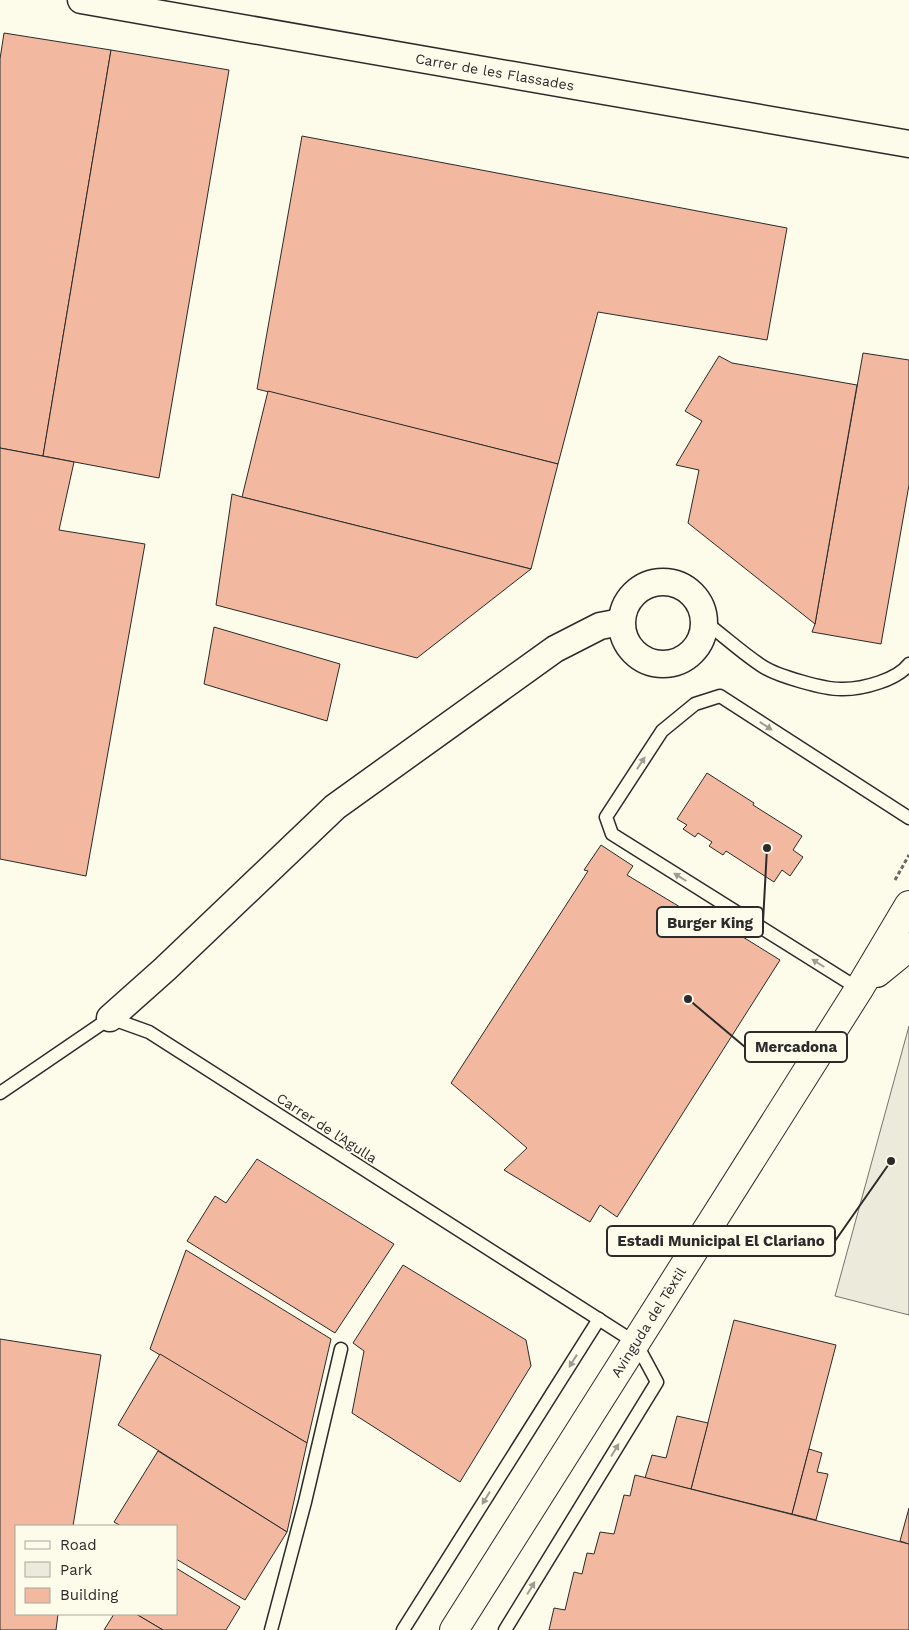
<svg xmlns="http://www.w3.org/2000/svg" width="909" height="1630" viewBox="0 0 909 1630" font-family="'Work Sans',sans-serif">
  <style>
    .green { fill: #ecebdb; stroke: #74746e }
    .building { fill: #f2b8a0; stroke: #2b2b2b }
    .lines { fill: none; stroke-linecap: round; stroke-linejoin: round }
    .lane-casing { stroke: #2b2b2b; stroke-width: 15 }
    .street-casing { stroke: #2b2b2b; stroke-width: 29 }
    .secondary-casing { stroke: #2b2b2b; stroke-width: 30 }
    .path { stroke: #6a6964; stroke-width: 3; stroke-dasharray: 4 2.5; stroke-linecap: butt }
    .lane { stroke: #fdfbea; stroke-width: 12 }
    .street { stroke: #fdfbea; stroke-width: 26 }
    .secondary { stroke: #fdfbea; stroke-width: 28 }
    .oneway { fill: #9e9d94 }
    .labels { text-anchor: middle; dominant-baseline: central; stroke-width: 4; stroke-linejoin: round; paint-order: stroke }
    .street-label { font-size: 14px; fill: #2b2b2b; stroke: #fdfbea }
    .leader { fill: none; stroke: #2b2b2b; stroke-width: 2 }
    .callout-dot { fill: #2b2b2b; stroke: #fdfbea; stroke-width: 2 }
    .callout { fill: #fdfbea; stroke: #2b2b2b; stroke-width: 2 }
    .callout-label { font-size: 15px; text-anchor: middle; font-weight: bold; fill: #2b2b2b }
  </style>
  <rect width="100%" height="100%" fill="#fdfbea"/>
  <path class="green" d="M 909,1026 L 909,1315 L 835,1296 Z"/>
  <g class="building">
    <path d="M 4,33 L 111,50 L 43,456 L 0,448 L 0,59 Z"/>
    <path d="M 111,50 L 229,70 L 159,478 L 43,456 Z"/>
    <path d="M 302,136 L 787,228 L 767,340 L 598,312 L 558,464 L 257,389 Z"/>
    <path d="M 863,353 L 909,360 L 909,485 L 881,644 L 812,632 L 815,624 Z"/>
    <path d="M 719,356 L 732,363 L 857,385 L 815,624 L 688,523 L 699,470 L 676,465 L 702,421 L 685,411 Z"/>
    <path d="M 268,391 L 558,464 L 531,569 L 242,497 Z"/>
    <path d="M 0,448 L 74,462 L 59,530 L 145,544 L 86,876 L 0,859 Z"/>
    <path d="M 232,494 L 242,497 L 531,569 L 417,658 L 216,605 Z"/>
    <path d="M 214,627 L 340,664 L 327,721 L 204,684 Z"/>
    <path d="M 707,773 L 754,803 L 753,805 L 802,836 L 793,850 L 803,857 L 790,876 L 782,870 L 774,882 L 726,851 L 723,855 L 709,846 L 712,842 L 698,833 L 695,837 L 683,829 L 687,825 L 677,819 Z"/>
    <path d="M 601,845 L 633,866 L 627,875 L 718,930 L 722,924 L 780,960 L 617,1217 L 600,1205 L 590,1222 L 504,1170 L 527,1148 L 451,1083 L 588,871 L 584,870 Z"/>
    <path d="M 257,1159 L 394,1244 L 335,1333 L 187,1241 L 215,1196 L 226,1203 Z"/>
    <path d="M 186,1250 L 331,1339 L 307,1443 L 150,1349 Z"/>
    <path d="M 403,1265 L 526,1340 L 531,1366 L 460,1482 L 352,1413 L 364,1351 L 353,1343 Z"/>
    <path d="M 734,1320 L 836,1345 L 792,1514 L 691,1489 Z"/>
    <path d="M 0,1339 L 101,1355 L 73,1526 L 16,1526 L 16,1614 L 58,1614 L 56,1630 L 0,1630 Z"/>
    <path d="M 160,1354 L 307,1443 L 287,1532 L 118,1425 Z"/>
    <path d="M 677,1416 L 708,1423 L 691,1489 L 645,1478 L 652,1455 L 666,1458 Z"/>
    <path d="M 809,1449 L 822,1453 L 817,1472 L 828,1474 L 816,1520 L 792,1514 Z"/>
    <path d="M 158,1451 L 287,1532 L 245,1600 L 176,1559 L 176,1526 L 121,1526 L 114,1522 Z"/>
    <path d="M 635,1475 L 909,1544 L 909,1630 L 549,1630 L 554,1608 L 565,1610 L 574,1572 L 582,1574 L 587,1553 L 594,1554 L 600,1532 L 614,1534 L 624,1495 L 630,1496 Z"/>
    <path d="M 909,1508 L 909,1544 L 900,1541 Z"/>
    <path d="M 176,1568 L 240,1607 L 226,1630 L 163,1630 L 136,1614 L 176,1614 Z"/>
    <path d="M 114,1614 L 136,1614 L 163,1630 L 104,1630 Z"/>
  </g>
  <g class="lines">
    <defs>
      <g id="lane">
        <path d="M 705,622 C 724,636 742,653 762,666 C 777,676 826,690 843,689 C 863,689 897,680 909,664"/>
        <path d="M 859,989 L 612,834 L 606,817 L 662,731 L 695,704 L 720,696 L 909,818"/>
        <path d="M 0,1093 L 110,1018 L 149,1032 L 636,1343 L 657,1382 L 505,1630"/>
        <path d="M 271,1630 L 305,1502 L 341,1349"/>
        <path d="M 403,1630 L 599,1319"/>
      </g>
      <g id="street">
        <path id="s1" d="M 81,0 L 909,144"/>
        <circle cx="663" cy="623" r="41"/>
        <path d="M 110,1018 L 165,969 L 335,807 L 555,649 L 600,626 L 621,622"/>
      </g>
      <g id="secondary">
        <path d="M 877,973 L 909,947"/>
        <path id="s2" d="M 454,1630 L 859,989 L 909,905"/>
      </g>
    </defs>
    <use href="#lane" class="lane-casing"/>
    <use href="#street" class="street-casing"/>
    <use href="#secondary" class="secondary-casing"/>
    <path class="path" d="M 895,880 L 909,855"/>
    <use href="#lane" class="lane"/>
    <use href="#street" class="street"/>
    <use href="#secondary" class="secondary"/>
  </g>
  <defs><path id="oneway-solid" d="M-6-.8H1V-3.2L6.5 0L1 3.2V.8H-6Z" transform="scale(1.25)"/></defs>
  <g class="oneway">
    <use href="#oneway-solid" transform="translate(766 726) rotate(33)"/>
    <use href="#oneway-solid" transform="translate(641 763) rotate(-57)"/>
    <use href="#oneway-solid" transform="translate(680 877) rotate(-148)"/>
    <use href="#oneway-solid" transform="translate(818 963) rotate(-148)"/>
    <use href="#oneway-solid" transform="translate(573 1361) rotate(122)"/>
    <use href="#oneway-solid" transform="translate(615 1450) rotate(-59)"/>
    <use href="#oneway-solid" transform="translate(486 1498) rotate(122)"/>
    <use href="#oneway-solid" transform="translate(531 1588) rotate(-59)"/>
  </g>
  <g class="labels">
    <g class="street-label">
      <text stroke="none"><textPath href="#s1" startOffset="420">Carrer de les Flassades</textPath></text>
      <text transform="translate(327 1128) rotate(33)">Carrer de l'Agulla</text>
      <text stroke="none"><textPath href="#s2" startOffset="364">Avinguda del Tèxtil</textPath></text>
    </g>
  </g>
  <path class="leader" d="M767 848L763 922M688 999L745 1047M891 1161L835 1241"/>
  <g class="callout-dot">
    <circle cx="767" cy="848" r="5"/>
    <circle cx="688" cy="999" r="5"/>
    <circle cx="891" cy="1161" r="5"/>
  </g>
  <g class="callout">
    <rect x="657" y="907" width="106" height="30" rx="5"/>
    <rect x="745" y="1032" width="102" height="30" rx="5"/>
    <rect x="607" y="1226" width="228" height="30" rx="5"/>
  </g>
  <g class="callout-label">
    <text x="710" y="928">Burger King</text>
    <text x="796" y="1052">Mercadona</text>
    <text x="721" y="1246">Estadi Municipal El Clariano</text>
  </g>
  <rect x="15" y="1525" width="162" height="90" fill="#fdfbea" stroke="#a9a89e"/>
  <rect x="25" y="1541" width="25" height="8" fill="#fdfbea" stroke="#a9a89e"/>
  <text x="60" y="1550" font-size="15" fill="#2b2b2b">Road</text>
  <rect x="25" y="1562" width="25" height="15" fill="#ecebdb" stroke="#a9a89e"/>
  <text x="60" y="1575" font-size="15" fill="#2b2b2b">Park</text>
  <rect x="25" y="1588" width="25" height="15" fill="#f2b8a0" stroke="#a9a89e"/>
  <text x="60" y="1600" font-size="15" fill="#2b2b2b">Building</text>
</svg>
